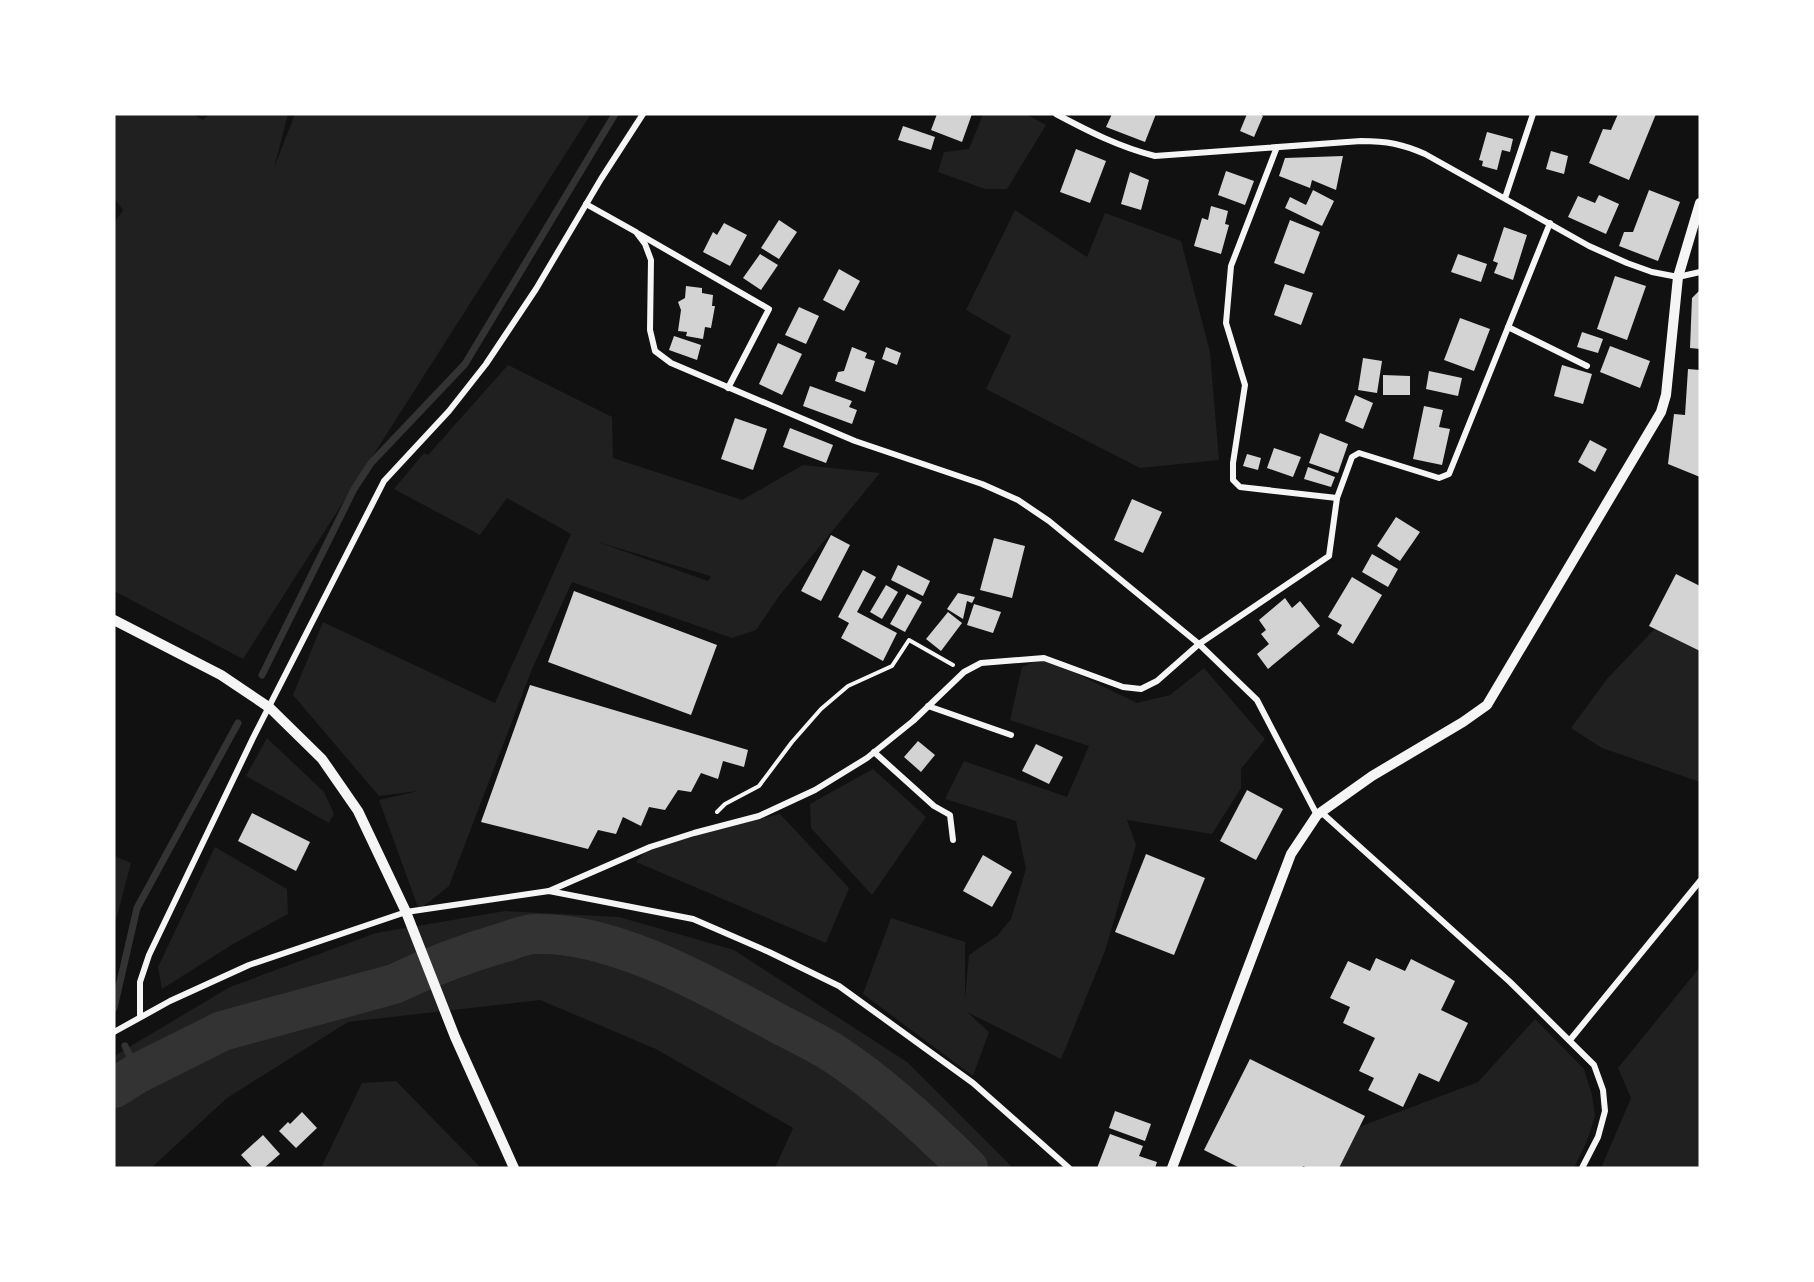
<svg xmlns="http://www.w3.org/2000/svg" width="1814" height="1282" viewBox="0 0 1814 1282" font-family="'PT Sans',sans-serif">
  <style>
    .green { fill: #202020; fill-rule: evenodd }
    .lines { fill: none; stroke-linecap: round; stroke-linejoin: round }
    .stream { stroke: #333; stroke-width: 7 }
    .river { stroke: #333; stroke-width: 40 }
    .building { fill: #d3d3d3 }
    .path { stroke: #f5f5f5; stroke-width: 4 }
    .minor { stroke: #f5f5f5; stroke-width: 6 }
    .tertiary { stroke: #f5f5f5; stroke-width: 10 }
  </style>
  <rect width="100%" height="100%" fill="#111"/>
  <g class="green">
    <path d="M 114,114 L 192,114 L 203,120 L 209,114 L 288,114 L 274,168 L 295,114 L 591,114 L 243,659 L 114,591 L 114,223 L 123,210 L 114,198 Z"/>
    <path d="M 983,114 L 1026,114 L 1046,125 L 1007,189 L 985,189 L 938,172 L 944,152 L 969,149 Z"/>
    <path d="M 1015,210 L 1087,257 L 1105,213 L 1181,241 L 1210,352 L 1219,460 L 1140,468 L 986,389 L 1011,336 L 966,310 Z"/>
    <path d="M 508,365 L 612,417 L 613,458 L 742,500 L 803,465 L 880,473 L 779,596 L 756,630 L 732,638 L 572,582 L 532,669 L 449,886 L 419,910 L 379,800 L 418,791 L 379,796 L 293,695 L 323,622 L 495,703 L 571,534 L 507,498 L 480,535 L 394,489 L 424,453 L 428,455 ZM 595,541 L 710,576 L 711,577 L 708,581 Z"/>
    <path d="M 1665,618 L 1700,640 L 1700,782 L 1602,748 L 1571,728 L 1607,679 Z"/>
    <path d="M 1044,658 L 1137,703 L 1170,695 L 1204,668 L 1265,739 L 1241,769 L 1241,788 L 1212,834 L 1127,820 L 1136,845 L 1105,951 L 1061,1059 L 967,1012 L 989,1032 L 973,1076 L 863,994 L 891,918 L 965,942 L 965,998 L 969,955 L 997,936 L 1011,919 L 1026,869 L 1016,821 L 945,799 L 964,761 L 1067,797 L 1089,746 L 1010,720 L 1022,667 Z"/>
    <path d="M 267,738 L 324,792 L 334,814 L 329,823 L 246,776 Z"/>
    <path d="M 873,769 L 926,817 L 872,895 L 811,828 L 810,804 Z"/>
    <path d="M 780,814 L 849,888 L 826,943 L 636,862 L 650,847 Z"/>
    <path d="M 215,847 L 287,889 L 288,914 L 233,944 L 162,989 L 158,967 Z"/>
    <path d="M 114,856 L 131,863 L 114,927 Z"/>
    <path d="M 505,911 L 619,917 L 734,950 L 907,1062 L 1013,1168 L 775,1168 L 793,1128 L 656,1049 L 540,1000 L 348,1022 L 227,1098 L 151,1168 L 114,1168 L 114,1056 L 230,987 L 376,933 Z"/>
    <path d="M 1700,967 L 1700,1168 L 1601,1168 L 1631,1098 L 1618,1068 Z"/>
    <path d="M 1535,1019 L 1584,1069 L 1592,1095 L 1595,1116 L 1587,1141 L 1574,1168 L 1339,1168 L 1359,1127 L 1478,1082 Z"/>
    <path d="M 396,1081 L 479,1166 L 479,1168 L 321,1168 L 362,1083 Z"/>
  </g>
  <g class="lines">
    <g class="stream">
      <path d="M 262,675 L 354,489 L 371,463 L 465,364 L 615,114"/>
      <path d="M 114,1008 L 137,908 L 238,723"/>
      <path d="M 125,1046 L 138,1073"/>
    </g>
    <path class="river" d="M 114,1088 L 138,1073 L 222,1031 L 394,984 C 430,967 467,953 505,942 C 514,939 525,934 535,934 C 611,931 703,983 768,1018 C 790,1030 812,1040 833,1053 C 881,1084 927,1127 968,1168"/>
  </g>
  <g class="building">
    <path d="M 937,114 L 972,114 L 962,142 L 931,130 Z"/>
    <path d="M 1112,114 L 1156,114 L 1145,142 L 1106,127 Z"/>
    <path d="M 1247,114 L 1259,114 L 1263,116 L 1254,137 L 1240,131 Z"/>
    <path d="M 1618,114 L 1656,114 L 1629,180 L 1589,163 L 1603,129 L 1611,130 Z"/>
    <path d="M 903,126 L 935,137 L 931,150 L 898,140 Z"/>
    <path d="M 1487,132 L 1513,139 L 1510,152 L 1502,150 L 1497,170 L 1482,166 L 1483,161 L 1479,160 Z"/>
    <path d="M 1076,149 L 1106,161 L 1090,203 L 1060,192 Z"/>
    <path d="M 1551,151 L 1568,156 L 1564,174 L 1546,169 Z"/>
    <path d="M 1343,156 L 1336,190 L 1312,180 L 1310,188 L 1279,176 L 1285,158 Z"/>
    <path d="M 1226,171 L 1254,181 L 1245,205 L 1218,195 Z"/>
    <path d="M 1130,172 L 1149,180 L 1141,210 L 1121,204 Z"/>
    <path d="M 1313,190 L 1334,201 L 1322,226 L 1285,208 L 1290,197 L 1306,205 Z"/>
    <path d="M 1649,190 L 1680,202 L 1658,261 L 1619,246 L 1624,232 L 1633,232 Z"/>
    <path d="M 1599,195 L 1619,204 L 1606,234 L 1568,217 L 1578,196 L 1595,203 Z"/>
    <path d="M 1211,206 L 1228,211 L 1225,224 L 1229,225 L 1221,254 L 1194,246 L 1202,218 L 1208,220 Z"/>
    <path d="M 779,220 L 797,232 L 779,259 L 761,248 Z"/>
    <path d="M 1290,220 L 1320,232 L 1304,274 L 1274,263 Z"/>
    <path d="M 724,223 L 747,235 L 730,266 L 703,252 L 713,232 L 717,235 Z"/>
    <path d="M 1504,227 L 1527,235 L 1513,280 L 1494,273 L 1498,263 L 1493,261 Z"/>
    <path d="M 760,254 L 778,265 L 761,290 L 743,278 Z"/>
    <path d="M 1458,254 L 1487,264 L 1481,282 L 1451,272 Z"/>
    <path d="M 839,269 L 860,281 L 844,311 L 823,300 Z"/>
    <path d="M 1615,276 L 1646,286 L 1627,340 L 1597,329 Z"/>
    <path d="M 1285,284 L 1313,293 L 1301,325 L 1274,315 Z"/>
    <path d="M 686,286 L 702,288 L 702,293 L 713,295 L 712,306 L 715,306 L 711,328 L 705,327 L 703,339 L 686,336 L 687,332 L 678,331 L 681,310 L 678,302 L 685,298 Z"/>
    <path d="M 1700,290 L 1700,349 L 1690,348 L 1692,298 Z"/>
    <path d="M 799,307 L 819,316 L 806,344 L 785,335 Z"/>
    <path d="M 1460,318 L 1490,329 L 1474,371 L 1444,360 Z"/>
    <path d="M 1582,332 L 1603,339 L 1598,353 L 1577,347 Z"/>
    <path d="M 674,336 L 701,345 L 697,360 L 669,350 Z"/>
    <path d="M 778,343 L 802,354 L 782,395 L 759,384 Z"/>
    <path d="M 1610,346 L 1650,361 L 1640,388 L 1600,372 Z"/>
    <path d="M 852,347 L 867,353 L 865,358 L 875,361 L 865,392 L 835,381 L 838,372 L 844,371 Z"/>
    <path d="M 886,347 L 901,353 L 897,365 L 882,359 Z"/>
    <path d="M 1363,358 L 1382,361 L 1377,393 L 1358,390 Z"/>
    <path d="M 1562,365 L 1592,374 L 1583,404 L 1554,396 Z"/>
    <path d="M 1688,369 L 1700,370 L 1700,477 L 1668,464 L 1674,414 L 1685,415 Z"/>
    <path d="M 1429,371 L 1462,378 L 1458,396 L 1426,389 Z"/>
    <path d="M 1383,375 L 1410,376 L 1410,395 L 1383,395 Z"/>
    <path d="M 810,386 L 852,401 L 849,407 L 857,410 L 852,424 L 803,406 Z"/>
    <path d="M 1355,395 L 1373,403 L 1363,429 L 1345,421 Z"/>
    <path d="M 1424,406 L 1443,410 L 1439,427 L 1450,429 L 1442,465 L 1413,459 Z"/>
    <path d="M 735,418 L 767,429 L 753,470 L 721,459 Z"/>
    <path d="M 790,428 L 833,445 L 826,463 L 783,447 Z"/>
    <path d="M 1320,433 L 1348,444 L 1338,473 L 1309,463 Z"/>
    <path d="M 1590,440 L 1607,449 L 1595,472 L 1578,462 Z"/>
    <path d="M 1274,448 L 1301,457 L 1293,477 L 1267,468 Z"/>
    <path d="M 1247,454 L 1261,458 L 1258,470 L 1243,466 Z"/>
    <path d="M 1308,467 L 1335,477 L 1331,487 L 1304,479 Z"/>
    <path d="M 1132,499 L 1162,512 L 1143,553 L 1114,540 Z"/>
    <path d="M 1396,517 L 1420,532 L 1400,561 L 1377,546 Z"/>
    <path d="M 831,535 L 850,545 L 821,601 L 801,591 Z"/>
    <path d="M 994,538 L 1025,546 L 1012,598 L 980,590 Z"/>
    <path d="M 1372,554 L 1398,569 L 1388,587 L 1362,572 Z"/>
    <path d="M 898,565 L 930,581 L 923,596 L 891,580 Z"/>
    <path d="M 863,570 L 876,577 L 857,612 L 897,633 L 883,661 L 841,638 L 849,623 L 838,617 Z"/>
    <path d="M 1676,574 L 1700,586 L 1700,651 L 1649,626 Z"/>
    <path d="M 1352,577 L 1382,595 L 1353,644 L 1337,634 L 1342,625 L 1328,617 Z"/>
    <path d="M 886,585 L 898,592 L 882,619 L 870,612 Z"/>
    <path d="M 574,591 L 717,645 L 691,715 L 548,662 Z"/>
    <path d="M 958,593 L 975,597 L 972,603 L 967,601 L 963,619 L 947,609 Z"/>
    <path d="M 907,594 L 922,602 L 905,632 L 890,624 Z"/>
    <path d="M 1285,598 L 1292,608 L 1300,601 L 1320,626 L 1268,669 L 1257,654 L 1269,644 L 1261,634 L 1266,630 L 1259,620 Z"/>
    <path d="M 974,604 L 1001,612 L 993,633 L 967,625 Z"/>
    <path d="M 948,612 L 962,623 L 941,651 L 926,639 Z"/>
    <path d="M 530,685 L 748,750 L 744,767 L 723,761 L 718,779 L 701,773 L 691,792 L 678,790 L 665,810 L 649,807 L 641,826 L 623,817 L 616,834 L 598,830 L 588,849 L 481,822 Z"/>
    <path d="M 918,741 L 935,755 L 921,772 L 904,757 Z"/>
    <path d="M 1036,744 L 1063,757 L 1049,784 L 1022,771 Z"/>
    <path d="M 1247,790 L 1283,809 L 1256,860 L 1220,841 Z"/>
    <path d="M 252,813 L 310,842 L 296,871 L 238,841 Z"/>
    <path d="M 1146,854 L 1205,878 L 1174,955 L 1115,932 Z"/>
    <path d="M 983,855 L 1012,872 L 992,907 L 963,891 Z"/>
    <path d="M 1376,958 L 1405,971 L 1411,959 L 1455,981 L 1441,1010 L 1468,1023 L 1439,1082 L 1419,1073 L 1403,1107 L 1368,1090 L 1374,1078 L 1359,1071 L 1375,1038 L 1343,1023 L 1350,1007 L 1330,998 L 1348,961 L 1370,971 Z"/>
    <path d="M 1250,1059 L 1365,1116 L 1339,1168 L 1308,1168 L 1303,1166 L 1302,1168 L 1240,1168 L 1204,1150 Z"/>
    <path d="M 1115,1111 L 1151,1124 L 1145,1141 L 1109,1128 Z"/>
    <path d="M 302,1112 L 317,1128 L 296,1148 L 279,1131 L 288,1122 L 290,1124 Z"/>
    <path d="M 1110,1134 L 1143,1146 L 1139,1156 L 1157,1162 L 1155,1168 L 1097,1168 Z"/>
    <path d="M 263,1135 L 280,1154 L 264,1168 L 253,1168 L 241,1155 Z"/>
  </g>
  <g class="lines">
    <path class="path" d="M 717,812 L 725,804 L 759,786 L 792,742 L 821,709 L 848,686 L 892,666 L 909,640 L 953,665"/>
    <g class="minor">
      <path d="M 1056,114 C 1088,131 1119,147 1155,156 L 1361,141 C 1387,141 1402,144 1425,154 L 1589,246 L 1627,263 L 1652,272 L 1678,277 L 1700,272"/>
      <path d="M 1277,147 L 1231,266 L 1226,323 L 1245,385 L 1233,463 L 1233,480 L 1240,487 L 1337,498"/>
      <path d="M 1505,198 L 1533,114"/>
      <path d="M 586,204 L 636,232 L 645,244 L 651,260 L 650,330 L 655,351 L 671,363 L 855,441 L 982,484 L 1018,500 L 1049,521 L 1199,644 L 1257,700 L 1317,815"/>
      <path d="M 639,234 L 769,309 L 728,388"/>
      <path d="M 1508,327 L 1587,366"/>
      <path d="M 928,706 L 1011,735"/>
      <path d="M 874,752 L 934,806 L 950,815 L 953,840"/>
      <path d="M 1321,812 L 1510,982 L 1594,1065 L 1603,1090 L 1605,1111 L 1598,1137 L 1582,1168"/>
      <path d="M 549,891 L 650,847 L 694,833 L 759,816 L 815,790 L 867,758 L 913,721 L 964,672 L 981,663 L 1044,658 L 1123,687 L 1141,689 L 1157,681 L 1199,644 L 1329,556 L 1337,498 L 1352,457 L 1359,453 L 1439,478 L 1449,474 L 1550,223"/>
      <path d="M 140,1017 L 140,982 L 149,955 L 253,738 L 384,481 L 449,411 L 486,364 L 536,289 L 601,179 L 643,114"/>
      <path d="M 114,1032 L 170,1001 L 249,965 L 406,912 L 549,891 L 693,919 L 769,952 L 839,986 L 973,1083 L 1069,1168"/>
      <path d="M 1570,1040 L 1700,881"/>
    </g>
    <g class="tertiary">
      <path d="M 114,620 L 221,675 L 270,708 L 322,759 L 358,811 L 406,912 L 455,1037 L 514,1168"/>
      <path d="M 1172,1168 L 1291,854 L 1317,815 L 1372,776 L 1463,722 L 1487,705 L 1661,412 L 1666,395 L 1678,277 L 1700,203"/>
    </g>
  </g>
  <rect width="1814" height="1282" fill="none" stroke="#ffffff" stroke-width="231"/>
</svg>
